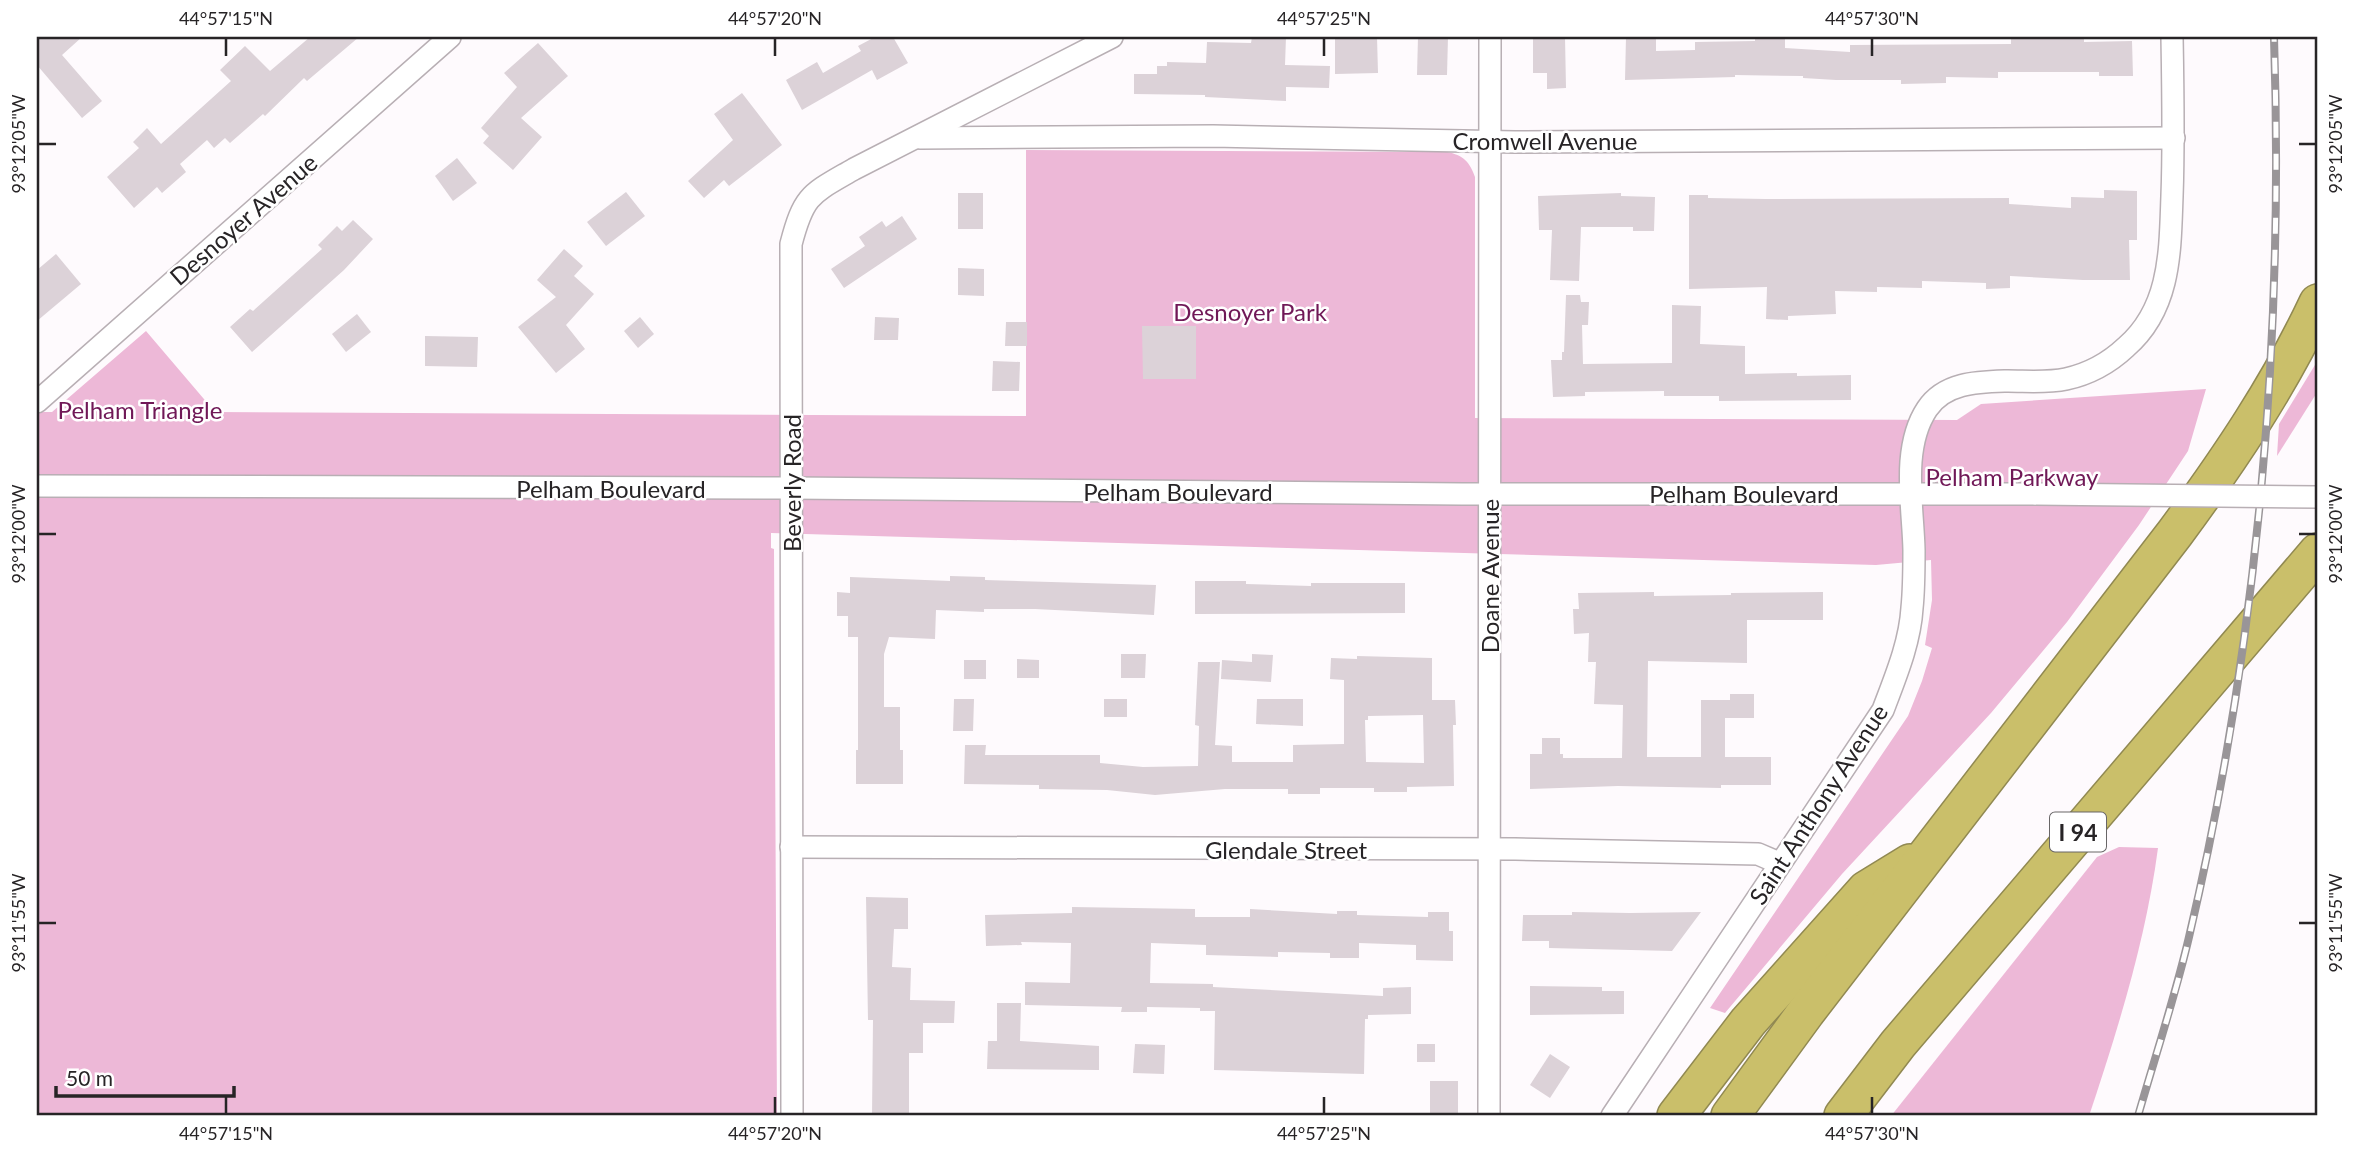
<svg xmlns="http://www.w3.org/2000/svg" width="2355" height="1153" viewBox="0 0 2355 1153" font-family="Lato,sans-serif">
  <style>
    .green { fill: #edb8d7 }
    .building { fill: #dcd2d8; fill-rule: evenodd }
    .lines { fill: none; stroke-linecap: round; stroke-linejoin: round }
    .minor-casing { stroke: #b8afb4; stroke-width: 24 }
    .motorway-casing { stroke: #918952; stroke-width: 40 }
    .minor { stroke: #fff; stroke-width: 21 }
    .motorway { stroke: #cabf6a; stroke-width: 37 }
    .rail-casing { stroke: #999598; stroke-width: 8 }
    .rail { stroke: #fff; stroke-width: 5; stroke-dasharray: 16; stroke-linecap: butt }
    .minor-bridge-casing { stroke: #b8afb4; stroke-width: 24; stroke-linecap: butt }
    .minor-bridge { stroke: #fff; stroke-width: 21 }
    .ticks { fill: none; stroke: #272426; stroke-width: 2.5 }
    .labels { text-anchor: middle; dominant-baseline: central; stroke-width: 5; stroke-linejoin: round; paint-order: stroke }
    .shield { fill: #fff; stroke: #686667; stroke-width: 2 }
    .shield-label { font-size: 23px; font-weight: bold; fill: #272426 }
    .street-label { font-size: 24px; fill: #272426; stroke: #fff }
    .park-label { font-size: 24px; fill: #701857; stroke: #fff }
    .neatline { fill: none; stroke: #272426; stroke-width: 2.5 }
    .ticks-label { font-size: 18px; text-anchor: middle; fill: #272426 }
  </style>
  <rect width="100%" height="100%" fill="#fefafd"/>
  <g class="green">
    <path d="M 1026,150 L 1447,152 C 1463,155 1470,162 1475,177 L 1475,418 L 1957,420 L 1981,404 L 2206,389 L 2188,451 L 2139,525 L 2067,622 L 1991,713 L 1842,874 L 1725,1013 L 1710,1008 L 1908,716 L 1922,681 L 1932,648 L 1925,645 L 1932,600 L 1931,560 L 1876,565 L 771,533 L 771,548 L 774,549 L 777,1116 L 37,1116 L 37,412 L 52,412 L 146,331 L 215,412 L 1026,416 Z"/>
    <path d="M 2318,360 L 2318,391 L 2277,456 L 2279,424 Z"/>
    <path d="M 2119,847 L 2158,848 C 2146,939 2118,1029 2089,1116 L 1891,1116 L 2097,857 Z"/>
  </g>
  <g class="building">
    <path d="M 37,37 L 82,37 L 62,55 L 102,101 L 82,118 L 37,65 Z"/>
    <path d="M 310,37 L 359,37 L 307,81 L 304,78 L 265,116 L 263,114 L 230,143 L 225,138 L 214,148 L 207,140 L 180,164 L 186,172 L 162,193 L 157,187 L 134,208 L 107,177 L 139,148 L 133,142 L 147,128 L 161,144 L 231,81 L 220,70 L 245,46 L 270,71 Z"/>
    <path d="M 875,37 L 893,37 L 908,63 L 877,80 L 872,70 L 802,110 L 786,80 L 817,62 L 823,73 L 861,51 L 858,46 Z"/>
    <path d="M 1252,37 L 1286,37 L 1285,65 L 1330,66 L 1329,88 L 1286,87 L 1286,101 L 1205,97 L 1205,95 L 1134,94 L 1134,74 L 1157,74 L 1157,66 L 1167,66 L 1167,62 L 1206,63 L 1207,42 L 1251,43 Z"/>
    <path d="M 1335,37 L 1377,37 L 1378,73 L 1335,74 Z"/>
    <path d="M 1418,37 L 1448,37 L 1447,75 L 1417,75 Z"/>
    <path d="M 1533,37 L 1565,37 L 1566,88 L 1547,89 L 1547,73 L 1533,73 Z"/>
    <path d="M 1626,37 L 1656,37 L 1656,51 L 1695,50 L 1695,42 L 1755,41 L 1755,37 L 1785,37 L 1785,48 L 1850,52 L 1850,45 L 2011,44 L 2011,37 L 2084,37 L 2084,42 L 2132,41 L 2133,76 L 2099,76 L 2099,72 L 1998,72 L 1998,78 L 1946,77 L 1946,83 L 1901,84 L 1901,80 L 1836,80 L 1803,78 L 1803,76 L 1735,75 L 1735,77 L 1625,80 Z"/>
    <path d="M 538,43 L 568,76 L 521,118 L 542,137 L 513,170 L 483,143 L 489,136 L 481,128 L 517,87 L 504,73 Z"/>
    <path d="M 742,93 L 782,145 L 729,186 L 724,180 L 704,198 L 688,181 L 733,140 L 714,114 Z"/>
    <path d="M 457,158 L 477,183 L 453,201 L 435,176 Z"/>
    <path d="M 2104,190 L 2137,191 L 2137,240 L 2129,240 L 2130,280 L 2083,280 L 2010,276 L 2010,288 L 1986,289 L 1986,283 L 1922,281 L 1922,288 L 1877,287 L 1877,292 L 1835,291 L 1836,314 L 1788,316 L 1788,320 L 1766,319 L 1767,287 L 1689,289 L 1689,195 L 1708,195 L 1708,198 L 1766,199 L 2009,198 L 2009,204 L 2071,208 L 2071,197 L 2104,198 Z"/>
    <path d="M 626,192 L 645,216 L 606,246 L 587,222 Z"/>
    <rect x="958" y="193" width="25" height="36"/>
    <path d="M 1621,193 L 1621,196 L 1655,197 L 1654,231 L 1633,231 L 1633,227 L 1581,227 L 1579,281 L 1550,280 L 1552,230 L 1539,230 L 1538,196 Z"/>
    <path d="M 902,216 L 917,239 L 844,288 L 831,269 L 865,246 L 859,237 L 882,221 L 886,227 Z"/>
    <path d="M 353,220 L 373,239 L 344,270 L 252,352 L 230,327 L 250,309 L 253,311 L 322,249 L 318,245 L 337,226 L 342,231 Z"/>
    <path d="M 564,249 L 583,266 L 574,276 L 594,294 L 566,325 L 585,349 L 556,373 L 518,327 L 556,297 L 537,280 Z"/>
    <path d="M 56,254 L 81,284 L 37,321 L 37,270 Z"/>
    <path d="M 958,268 L 984,269 L 984,296 L 958,295 Z"/>
    <path d="M 1566,295 L 1580,295 L 1581,302 L 1589,302 L 1588,325 L 1582,325 L 1583,364 L 1672,363 L 1672,305 L 1701,306 L 1700,344 L 1745,346 L 1745,374 L 1797,373 L 1797,376 L 1851,375 L 1851,400 L 1719,401 L 1719,396 L 1664,396 L 1664,391 L 1585,392 L 1585,396 L 1553,397 L 1551,360 L 1562,360 L 1562,352 L 1564,352 Z"/>
    <path d="M 357,314 L 371,332 L 346,352 L 332,334 Z"/>
    <path d="M 640,317 L 654,334 L 638,348 L 624,331 Z"/>
    <path d="M 875,317 L 899,318 L 898,340 L 874,340 Z"/>
    <path d="M 1006,322 L 1027,322 L 1027,346 L 1005,346 Z"/>
    <path d="M 1142,326 L 1196,326 L 1196,379 L 1143,379 Z"/>
    <path d="M 425,336 L 478,337 L 477,367 L 425,366 Z"/>
    <path d="M 993,361 L 1020,362 L 1019,391 L 992,391 Z"/>
    <path d="M 950,576 L 985,577 L 985,580 L 1156,585 L 1154,615 L 1035,609 L 984,609 L 984,612 L 936,610 L 935,639 L 889,637 L 884,654 L 884,707 L 900,707 L 900,750 L 903,750 L 903,784 L 856,784 L 856,750 L 858,750 L 858,637 L 848,637 L 848,616 L 837,616 L 837,592 L 850,593 L 850,577 L 950,581 Z"/>
    <path d="M 1195,581 L 1246,581 L 1246,584 L 1311,586 L 1311,583 L 1405,583 L 1405,613 L 1195,614 Z"/>
    <path d="M 1654,592 L 1654,596 L 1731,595 L 1731,593 L 1823,592 L 1823,620 L 1747,620 L 1747,663 L 1648,661 L 1647,757 L 1701,757 L 1701,700 L 1730,700 L 1730,694 L 1754,694 L 1754,718 L 1725,718 L 1725,757 L 1771,757 L 1771,785 L 1721,785 L 1721,788 L 1618,786 L 1530,789 L 1530,754 L 1542,754 L 1542,738 L 1560,738 L 1560,754 L 1563,754 L 1563,758 L 1622,758 L 1623,705 L 1594,704 L 1596,662 L 1588,662 L 1589,633 L 1574,634 L 1573,609 L 1579,609 L 1578,593 Z"/>
    <path d="M 1121,654 L 1146,654 L 1145,678 L 1121,678 Z"/>
    <path d="M 1252,654 L 1273,655 L 1271,682 L 1221,679 L 1222,660 L 1252,662 Z"/>
    <path d="M 1357,656 L 1432,658 L 1432,700 L 1455,700 L 1456,725 L 1453,725 L 1454,786 L 1407,787 L 1407,792 L 1374,792 L 1374,788 L 1320,788 L 1320,794 L 1288,794 L 1288,789 L 1225,789 L 1155,795 L 1107,790 L 1039,789 L 1039,785 L 964,784 L 965,745 L 986,745 L 985,755 L 1100,755 L 1100,763 L 1143,767 L 1198,766 L 1199,726 L 1195,725 L 1198,662 L 1220,662 L 1215,745 L 1232,746 L 1232,762 L 1293,762 L 1293,745 L 1344,744 L 1344,680 L 1330,679 L 1331,658 L 1357,659 ZM 1423,715 L 1424,763 L 1366,762 L 1365,720 L 1368,720 L 1368,716 Z"/>
    <path d="M 1017,659 L 1039,660 L 1039,678 L 1017,678 Z"/>
    <rect x="964" y="660" width="22" height="19"/>
    <path d="M 954,699 L 974,699 L 973,731 L 953,731 Z"/>
    <rect x="1104" y="699" width="23" height="18"/>
    <path d="M 1257,699 L 1303,699 L 1303,726 L 1256,724 Z"/>
    <path d="M 866,897 L 908,898 L 908,929 L 894,929 L 892,967 L 911,968 L 910,1000 L 955,1001 L 954,1023 L 923,1023 L 923,1053 L 909,1053 L 909,1116 L 872,1116 L 873,1020 L 868,1020 Z"/>
    <path d="M 1072,907 L 1195,909 L 1195,917 L 1250,917 L 1250,909 L 1337,914 L 1337,911 L 1357,911 L 1357,915 L 1428,917 L 1428,912 L 1449,912 L 1449,931 L 1453,931 L 1453,961 L 1416,960 L 1416,945 L 1359,943 L 1359,958 L 1330,958 L 1330,953 L 1278,952 L 1278,957 L 1206,955 L 1206,945 L 1151,943 L 1150,983 L 1213,984 L 1213,987 L 1383,996 L 1383,988 L 1411,987 L 1411,1014 L 1368,1015 L 1368,1019 L 1365,1019 L 1364,1074 L 1214,1070 L 1215,1011 L 1200,1011 L 1200,1008 L 1147,1007 L 1147,1012 L 1121,1012 L 1122,1007 L 1025,1005 L 1025,982 L 1070,983 L 1071,943 L 1021,942 L 1022,945 L 986,946 L 985,915 L 1072,913 Z"/>
    <path d="M 1572,912 L 1630,913 L 1701,912 L 1672,951 L 1549,948 L 1549,941 L 1522,941 L 1523,915 L 1572,915 Z"/>
    <path d="M 1530,986 L 1602,987 L 1602,991 L 1624,991 L 1624,1014 L 1530,1015 Z"/>
    <path d="M 997,1003 L 1021,1003 L 1020,1041 L 1099,1046 L 1099,1070 L 987,1069 L 988,1041 L 997,1041 Z"/>
    <path d="M 1135,1044 L 1165,1045 L 1164,1074 L 1133,1073 Z"/>
    <rect x="1417" y="1044" width="18" height="18"/>
    <path d="M 1550,1054 L 1570,1067 L 1550,1098 L 1530,1085 Z"/>
    <rect x="1430" y="1081" width="28" height="35"/>
  </g>
  <g class="lines">
    <defs>
      <g id="minor">
        <path d="M 920,138 L 1213,136 L 1515,142 L 2174,138"/>
        <path d="M 37,402 L 450,37"/>
        <path d="M 37,486 L 791,488 L 1462,494 L 2036,494"/>
        <path d="M 791,847 L 1515,849 L 1758,854 L 1779,863"/>
        <path d="M 792,1116 L 791,244 C 804,194 811,194 854,169 L 1112,37"/>
        <path d="M 1489,1116 L 1490,37"/>
        <path d="M 1612,1116 L 1883,710 C 1895,678 1910,643 1912,608 C 1914,589 1914,569 1914,550 C 1913,506 1901,448 1927,409 C 1945,382 1978,382 2008,381 C 2027,381 2047,383 2066,379 C 2089,374 2109,363 2126,347 C 2171,308 2170,251 2172,196 C 2174,143 2173,90 2172,37"/>
      </g>
      <g id="motorway">
        <path d="M 1676,1116 L 1748,1022 L 1866,890 L 1910,863"/>
        <path d="M 1730,1116 L 1806,1012 L 2175,533 C 2229,460 2279,386 2318,303"/>
        <path d="M 1843,1116 L 1898,1044 L 2318,552"/>
      </g>
    </defs>
    <use href="#minor" class="minor-casing"/>
    <use href="#motorway" class="motorway-casing"/>
    <use href="#minor" class="minor"/>
    <use href="#motorway" class="motorway"/>
    <defs>
      <path id="rail" d="M 2138,1116 C 2155,1057 2175,997 2189,937 C 2258,644 2284,337 2274,37"/>
    </defs>
    <use href="#rail" class="rail-casing"/>
    <use href="#rail" class="rail"/>
    <defs>
      <path id="minor-bridge" d="M 2036,494 L 2318,497"/>
    </defs>
    <use href="#minor-bridge" class="minor-bridge-casing"/>
    <use href="#minor-bridge" class="minor-bridge"/>
  </g>
  <path class="ticks" d="M 226,38 L 226,56M 775,38 L 775,56M 1324,38 L 1324,56M 1872,38 L 1872,56M 38,144 L 56,144M 2299,144 L 2316,144M 38,534 L 56,534M 2299,534 L 2316,534M 38,923 L 56,923M 2299,923 L 2316,923M 226,1097 L 226,1114M 775,1097 L 775,1114M 1324,1097 L 1324,1114M 1872,1097 L 1872,1114"/>
  <g class="labels">
    <rect class="shield" x="2050" y="812.5" width="56" height="39" rx="5"/>
    <g class="shield-label">
      <text x="2078" y="832">I 94</text>
    </g>
    <g class="street-label">
      <text x="1545" y="140">Cromwell Avenue</text>
      <text transform="translate(243 219) rotate(-41)">Desnoyer Avenue</text>
      <text transform="translate(791 483) rotate(-90)">Beverly Road</text>
      <text x="611" y="488">Pelham Boulevard</text>
      <text x="1178" y="491">Pelham Boulevard</text>
      <text x="1744" y="493">Pelham Boulevard</text>
      <text transform="translate(1489 576) rotate(-90)">Doane Avenue</text>
      <text transform="translate(1818 804) rotate(-57)">Saint Anthony Avenue</text>
      <text x="1286" y="849">Glendale Street</text>
    </g>
    <g class="park-label">
      <text x="1250" y="311">Desnoyer Park</text>
      <text x="140" y="409">Pelham Triangle</text>
      <text x="2012" y="476">Pelham Parkway</text>
    </g>
  </g>
  <rect width="2355" height="1153" fill="none" stroke="#ffffff" stroke-width="77"/>
  <path d="M56 1086v10h178v-10" fill="none" stroke="#272426" stroke-width="3.5"/>
  <text x="66" y="1086" font-size="21" fill="#272426" stroke="#ffffff" stroke-width="5" paint-order="stroke">50 m</text>
  <rect x="38" y="38" width="2278" height="1076" class="neatline"/>
  <g class="ticks-label">
    <text x="226" y="25">44°57'15"N</text>
    <text x="775" y="25">44°57'20"N</text>
    <text x="1324" y="25">44°57'25"N</text>
    <text x="1872" y="25">44°57'30"N</text>
    <text transform="translate(2336 144) rotate(-90)" y="6">93°12'05"W</text>
    <text transform="translate(19 144) rotate(-90)" y="6">93°12'05"W</text>
    <text transform="translate(2336 534) rotate(-90)" y="6">93°12'00"W</text>
    <text transform="translate(19 534) rotate(-90)" y="6">93°12'00"W</text>
    <text transform="translate(2336 923) rotate(-90)" y="6">93°11'55"W</text>
    <text transform="translate(19 923) rotate(-90)" y="6">93°11'55"W</text>
    <text x="226" y="1140">44°57'15"N</text>
    <text x="775" y="1140">44°57'20"N</text>
    <text x="1324" y="1140">44°57'25"N</text>
    <text x="1872" y="1140">44°57'30"N</text>
  </g>
</svg>
